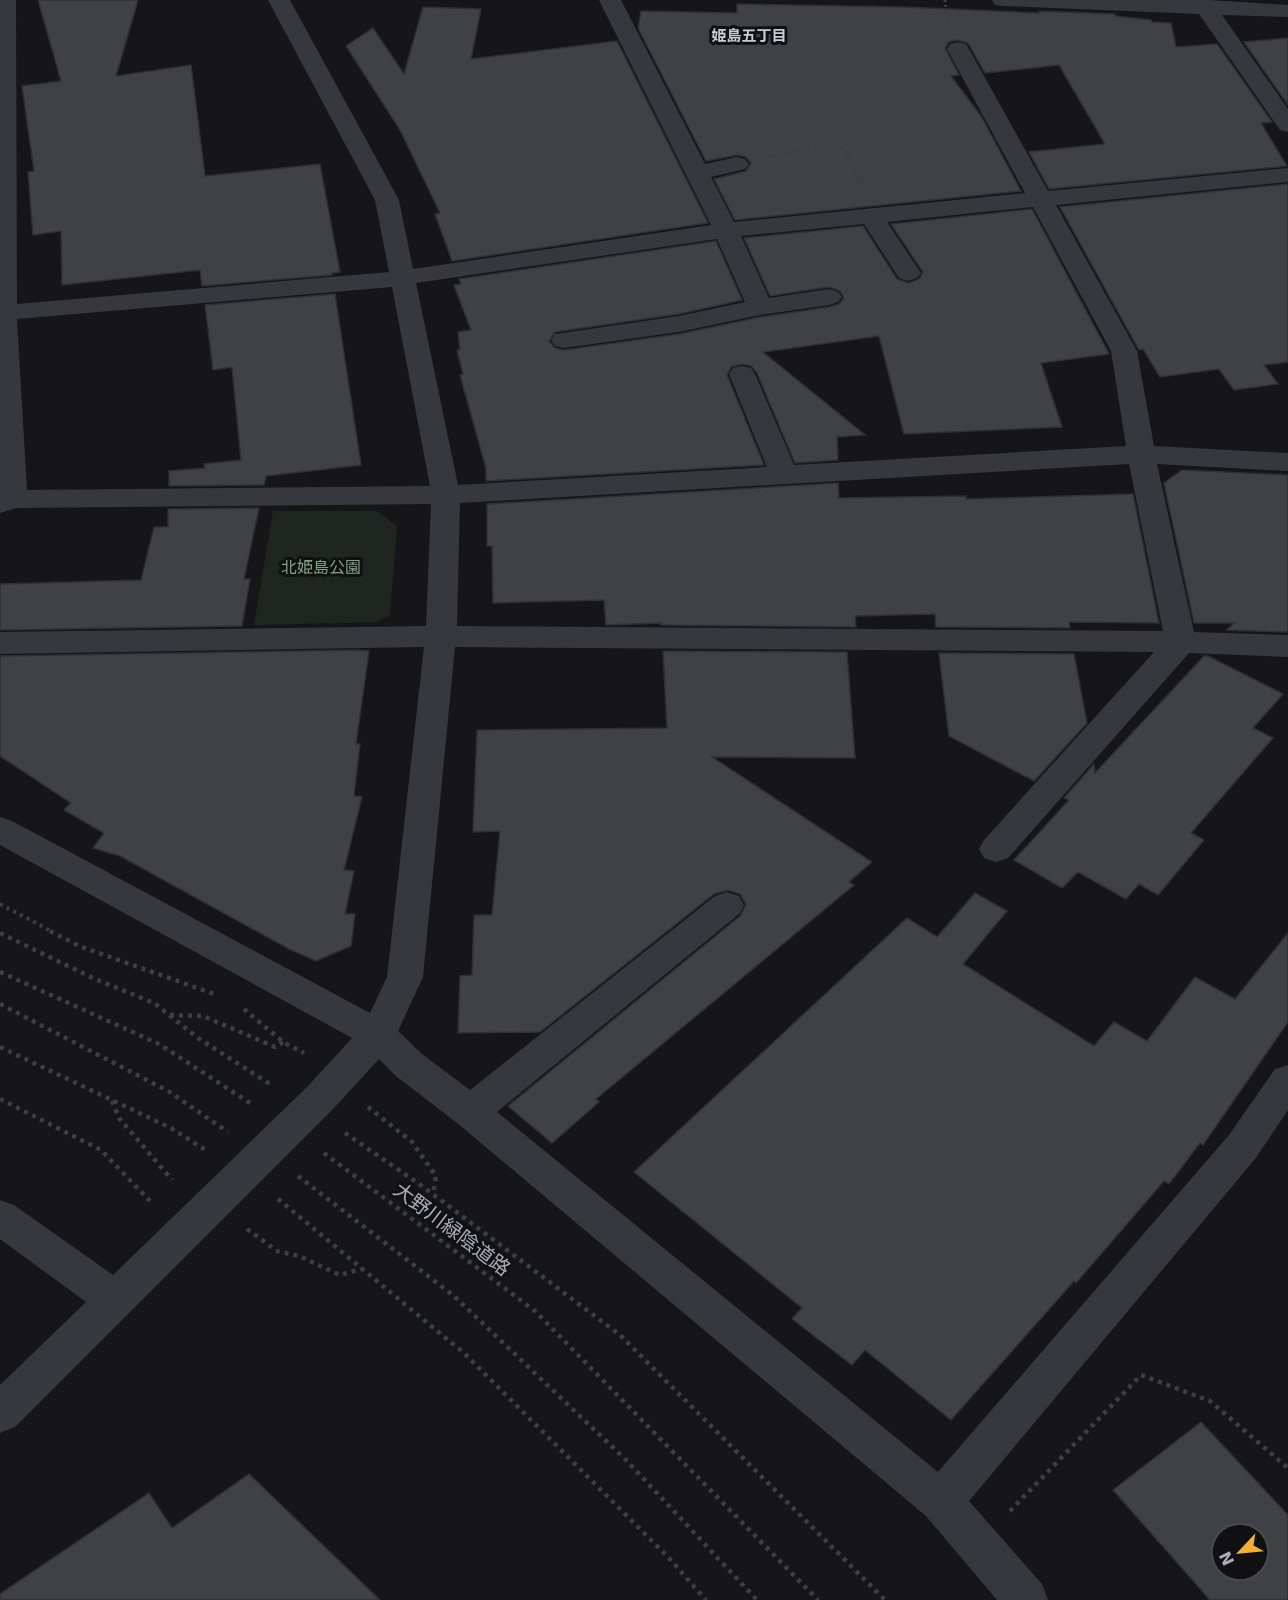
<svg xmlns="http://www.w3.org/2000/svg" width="1288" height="1600" viewBox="0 0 1288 1600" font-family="'DejaVu Sans','Noto Sans JP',sans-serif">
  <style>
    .green { fill: #1e261f }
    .building { fill: #404145; stroke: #303034; stroke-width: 1.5; fill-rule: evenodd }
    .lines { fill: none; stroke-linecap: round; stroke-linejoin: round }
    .path-far2 { stroke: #3d3f44; stroke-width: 3; stroke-dasharray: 2 3; stroke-linecap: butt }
    .path-far1 { stroke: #3d3f44; stroke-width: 4; stroke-dasharray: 3 4.5; stroke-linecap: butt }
    .path { stroke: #3d3f44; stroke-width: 4.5; stroke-dasharray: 4 5; stroke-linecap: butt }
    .minor { fill: #37383d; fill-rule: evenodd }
    .labels { text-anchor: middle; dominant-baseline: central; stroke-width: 6; stroke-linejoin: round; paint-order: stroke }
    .far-neighbourhood-label { font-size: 15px; font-weight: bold; fill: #c9ccd4; stroke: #111113 }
    .park-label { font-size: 16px; fill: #7fa381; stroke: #111113 }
    .near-street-label { font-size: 20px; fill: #a8adb8; stroke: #111113 }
  </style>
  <rect width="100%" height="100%" fill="#161618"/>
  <path class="green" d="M 273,511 L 377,511 L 397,526 L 390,615 L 377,622 L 254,625 Z"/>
  <g class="building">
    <path d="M 38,0 L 138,0 L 116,76 L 191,65 L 205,176 L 320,164 L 340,272 L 332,273 L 332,275 L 202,286 L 200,270 L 62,285 L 61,231 L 33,235 L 28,172 L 34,171 L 22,86 L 61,81 Z"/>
    <path d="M 737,4 L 904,7 L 1039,13 L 1039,11 L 1115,14 L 1115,16 L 1151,20 L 1152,22 L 1171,23 L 1176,47 L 1217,44 L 1272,122 L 1261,123 L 1287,166 L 1049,189 L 1029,152 L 1105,144 L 1059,65 L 985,73 L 968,43 L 957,40 L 949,42 L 945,48 L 959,75 L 951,76 L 981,116 L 1021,191 L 735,220 L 714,179 L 746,171 L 751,163 L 746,157 L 738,155 L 706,161 L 638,28 L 641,11 L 737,13 Z"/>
    <path d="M 423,7 L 481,9 L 471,59 L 617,41 L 708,223 L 452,261 L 435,214 L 440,213 L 400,130 L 346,46 L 373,28 L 404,74 Z"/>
    <path d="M 1288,38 L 1288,105 L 1244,42 Z"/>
    <path d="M 1288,184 L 1288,362 L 1264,365 L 1278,384 L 1234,390 L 1219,369 L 1160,377 L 1143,349 L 1139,350 L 1060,207 Z"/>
    <path d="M 1032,209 L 1109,354 L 1041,363 L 1062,427 L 904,434 L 879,336 L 763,352 L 865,435 L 837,437 L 838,460 L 795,463 L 757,373 L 751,366 L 742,364 L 731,367 L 727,375 L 764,465 L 486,481 L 486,468 L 460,375 L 463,374 L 457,350 L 460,350 L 458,332 L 471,330 L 454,285 L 461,284 L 459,279 L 716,241 L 742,300 L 679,314 L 555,332 L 549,341 L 555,348 L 564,350 L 679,334 L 760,317 L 829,307 L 839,304 L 844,298 L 840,291 L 829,287 L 770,296 L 744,238 L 863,226 L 897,279 L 909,283 L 919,279 L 923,272 L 891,224 Z"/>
    <path d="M 335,294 L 361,465 L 266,476 L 264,485 L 169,486 L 169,471 L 205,468 L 204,464 L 241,460 L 232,367 L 213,370 L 205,305 Z"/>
    <path d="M 1182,470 L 1288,475 L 1288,632 L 1227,630 L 1234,623 L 1194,623 L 1164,483 Z"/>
    <path d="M 838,483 L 839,498 L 966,496 L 966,499 L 1133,494 L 1159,623 L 1069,622 L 1070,628 L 936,627 L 935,614 L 855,616 L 856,627 L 661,625 L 661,623 L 606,625 L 604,600 L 493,603 L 492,546 L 487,546 L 487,504 Z"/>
    <path d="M 259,508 L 244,579 L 250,579 L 242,626 L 0,630 L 0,584 L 141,580 L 154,527 L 168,527 L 168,509 Z"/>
    <path d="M 358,650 L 369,651 L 356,744 L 360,744 L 354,796 L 362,797 L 344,870 L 354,871 L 345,914 L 355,914 L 351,946 L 316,961 L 289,949 L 120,856 L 93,848 L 104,833 L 64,810 L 71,803 L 0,756 L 0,656 Z"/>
    <path d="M 663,651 L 847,652 L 855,758 L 712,757 L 872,862 L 849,882 L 854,885 L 596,1099 L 599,1102 L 552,1143 L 508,1106 L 740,916 L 746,904 L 740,894 L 728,890 L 714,894 L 540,1032 L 458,1033 L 460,976 L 472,975 L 474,915 L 492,915 L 500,831 L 473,832 L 477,730 L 667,728 Z"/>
    <path d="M 939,653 L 1074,654 L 1087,723 L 1034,781 L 949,736 Z"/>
    <path d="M 1204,656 L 1208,656 L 1283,694 L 1253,728 L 1273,738 L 1191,833 L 1204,840 L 1158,895 L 1139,884 L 1126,899 L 1078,872 L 1062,888 L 1014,860 L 1069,800 L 1064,798 L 1094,764 L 1095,773 Z"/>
    <path d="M 975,893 L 1007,911 L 963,964 L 1094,1046 L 1114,1022 L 1147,1041 L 1195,977 L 1235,999 L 1288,933 L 1288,1022 L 1203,1145 L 1200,1143 L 1169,1184 L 1164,1181 L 1076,1283 L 1074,1281 L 951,1420 L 865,1350 L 852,1365 L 792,1319 L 802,1308 L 634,1172 L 907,918 L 937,937 Z"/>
    <path d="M 1201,1422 L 1288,1515 L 1288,1600 L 1210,1600 L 1113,1490 ZM 1222,1534 L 1258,1534 L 1258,1570 L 1222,1570 Z"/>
    <path d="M 249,1474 L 380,1600 L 0,1600 L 0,1594 L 149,1493 L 172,1528 Z"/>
  </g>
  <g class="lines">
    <g class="path-far2">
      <path d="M 945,0 L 947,21"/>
      <path d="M 769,156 L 837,144 L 846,151 L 864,184"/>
    </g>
    <path class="path-far1" d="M 0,904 L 53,932"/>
    <g class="path">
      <path d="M 50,931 L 79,946 L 217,995"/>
      <path d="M 0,933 L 95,979 L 154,1003 L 198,1038 L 273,1086"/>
      <path d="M 0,972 L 159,1044 L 253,1105"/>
      <path d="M 0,1004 L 168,1091 L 228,1132"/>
      <path d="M 244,1009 L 283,1042 L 304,1053"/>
      <path d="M 170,1015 L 203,1016 L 275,1047 L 283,1042"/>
      <path d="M 0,1047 L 171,1128 L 207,1151"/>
      <path d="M 0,1099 L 101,1150 L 150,1201"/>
      <path d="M 112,1101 L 119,1118 L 172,1180"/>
      <path d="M 368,1107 L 412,1142 L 436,1176 L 433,1194"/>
      <path d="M 345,1133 L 422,1186 L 620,1335 L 885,1600"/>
      <path d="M 324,1153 L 535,1311 L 818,1600"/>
      <path d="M 298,1176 L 454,1296 L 626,1460 L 757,1600"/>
      <path d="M 278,1199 L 465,1354 L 667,1556 L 706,1600"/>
      <path d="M 247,1229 L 277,1251 L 299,1256 L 340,1275 L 361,1269"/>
      <path d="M 1010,1511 L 1141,1375 L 1210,1401 L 1288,1468"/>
    </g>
    <g class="minor">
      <path d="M 0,0 L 16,0 L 17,304 L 389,272 L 375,200 L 268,0 L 290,0 L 399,200 L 413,269 L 711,225 L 599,0 L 621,0 L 705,164 L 737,157 L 745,159 L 749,164 L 745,169 L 711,177 L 734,222 L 1025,193 L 947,49 L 950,44 L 958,42 L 966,44 L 969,49 L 1048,191 L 1288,168 L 1288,182 L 1056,205 L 1137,351 L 1154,446 L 1288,453 L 1288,471 L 1157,464 L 1194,632 L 1288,635 L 1288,657 L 1189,653 L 1008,858 L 996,862 L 984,858 L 979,849 L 984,840 L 1154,652 L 455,647 L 423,977 L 398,1031 L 422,1054 L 470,1090 L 715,896 L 727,892 L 739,896 L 744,905 L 739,914 L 497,1112 L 938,1472 L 1229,1135 L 1275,1069 L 1288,1065 L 1288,1110 L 1255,1159 L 969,1501 L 1042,1584 L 1048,1600 L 997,1600 L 926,1516 L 457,1123 L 396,1076 L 379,1059 L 334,1108 L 15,1427 L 0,1433 L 0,1385 L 86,1302 L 0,1239 L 0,1200 L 14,1205 L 113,1275 L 308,1086 L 352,1038 L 0,845 L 0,817 L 12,821 L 370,1013 L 387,977 L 424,647 L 0,654 L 0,632 L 426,626 L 431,504 L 16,508 L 0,513 ZM 1033,207 L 1111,351 L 1126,446 L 794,465 L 755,374 L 751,368 L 742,366 L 733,368 L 729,374 L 767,467 L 458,485 L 416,283 L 717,239 L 745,302 L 679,316 L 555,334 L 551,340 L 555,346 L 564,348 L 679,332 L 760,315 L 829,305 L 838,302 L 842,297 L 838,292 L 829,289 L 769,298 L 741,236 L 864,224 L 899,278 L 908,281 L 917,278 L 921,273 L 887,222 ZM 392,287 L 430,486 L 27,490 L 17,319 ZM 1129,464 L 1163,631 L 457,626 L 460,503 Z"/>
      <path d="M 992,0 L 1209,0 L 1288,5 L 1288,17 L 1222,15 L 1288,109 L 1288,132 L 1280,130 L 1199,14 L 1003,6 L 995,5 Z"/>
    </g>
  </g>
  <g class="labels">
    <g class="far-neighbourhood-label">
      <text x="749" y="36">姫島五丁目</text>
    </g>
    <g class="park-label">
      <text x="321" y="567">北姫島公園</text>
    </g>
    <g class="near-street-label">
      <text transform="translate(452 1229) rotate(37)">大野川緑陰道路</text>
    </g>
  </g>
  <g transform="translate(1240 1552) rotate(244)"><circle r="28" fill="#111113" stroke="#4d4f55" stroke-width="1.5"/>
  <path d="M0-4.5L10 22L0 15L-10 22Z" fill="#f2b134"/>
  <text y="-9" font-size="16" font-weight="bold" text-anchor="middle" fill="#a8adb8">N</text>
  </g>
</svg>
